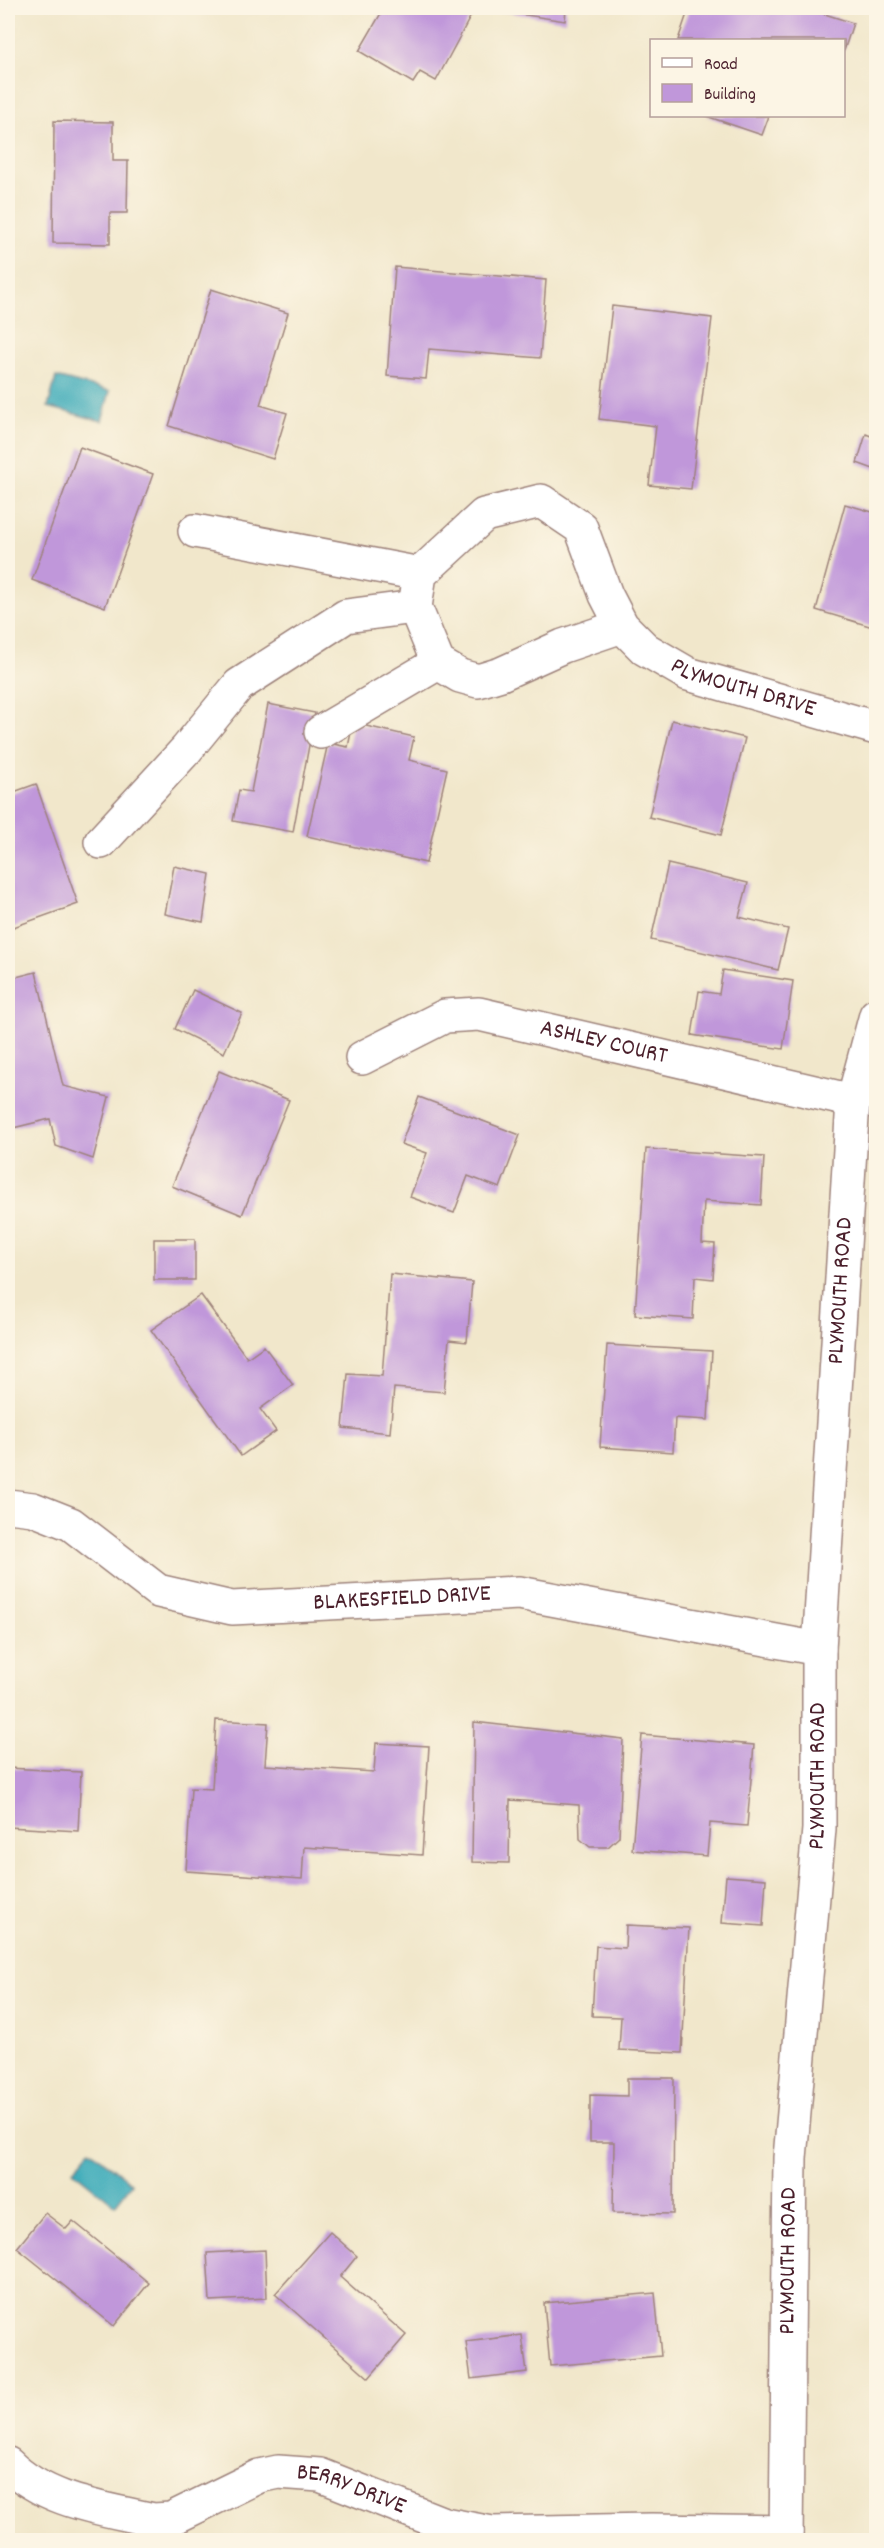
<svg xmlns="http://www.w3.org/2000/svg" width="884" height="2548" viewBox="0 0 884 2548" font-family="Dekko,sans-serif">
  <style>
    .water { fill: #3baab9; stroke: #426472; stroke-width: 1.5 }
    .building { fill: #c097da }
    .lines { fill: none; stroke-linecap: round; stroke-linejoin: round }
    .minor-casing { stroke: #9e837b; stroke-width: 36 }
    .minor { stroke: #fff; stroke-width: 33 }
    .labels { text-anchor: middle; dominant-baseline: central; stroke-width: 4.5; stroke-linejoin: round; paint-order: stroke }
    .street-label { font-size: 24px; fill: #4a1f2b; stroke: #fcf5e5 }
  </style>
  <rect width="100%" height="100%" fill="#fcf5e5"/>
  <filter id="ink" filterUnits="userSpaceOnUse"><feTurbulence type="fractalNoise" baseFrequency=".0167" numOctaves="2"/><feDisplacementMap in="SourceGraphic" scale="12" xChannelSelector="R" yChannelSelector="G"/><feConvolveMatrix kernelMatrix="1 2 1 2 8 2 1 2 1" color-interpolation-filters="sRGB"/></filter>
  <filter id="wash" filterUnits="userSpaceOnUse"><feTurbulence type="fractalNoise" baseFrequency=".008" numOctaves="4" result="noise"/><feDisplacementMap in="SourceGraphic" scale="24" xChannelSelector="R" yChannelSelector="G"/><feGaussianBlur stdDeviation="1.35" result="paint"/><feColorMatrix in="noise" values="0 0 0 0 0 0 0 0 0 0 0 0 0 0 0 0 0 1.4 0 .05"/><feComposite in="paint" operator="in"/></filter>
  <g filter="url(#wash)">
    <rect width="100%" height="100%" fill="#f1e7cb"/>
    <g class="water">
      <path d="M 56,377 L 110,391 L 102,421 L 48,407 Z"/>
      <path d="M 90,2150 L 132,2183 L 115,2205 L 73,2171 Z"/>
    </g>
    <g id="blocks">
      <g class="building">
        <path d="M 384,8 L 475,8 L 436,81 L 420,72 L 413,83 L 359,51 Z"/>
        <path d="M 479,8 L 566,8 L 565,21 Z"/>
        <path d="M 689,8 L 806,8 L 853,23 L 844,51 L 844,40 L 678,40 Z"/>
        <path d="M 706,116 L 769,116 L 762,135 Z"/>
        <path d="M 54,121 L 113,122 L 113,161 L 128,161 L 127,213 L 110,213 L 110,244 L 53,243 Z"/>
        <path d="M 395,267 L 546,280 L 540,358 L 429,349 L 426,379 L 387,376 Z"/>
        <path d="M 211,289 L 288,313 L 260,405 L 287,413 L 273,459 L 169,426 Z"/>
        <path d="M 612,306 L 712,318 L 691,489 L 649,485 L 656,426 L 599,419 Z"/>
        <path d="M 866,434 L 876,438 L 876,470 L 857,463 Z"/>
        <path d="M 80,447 L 153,474 L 105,607 L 32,580 Z"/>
        <path d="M 845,504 L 876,513 L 876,628 L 816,610 Z"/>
        <path d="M 268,704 L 315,713 L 293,832 L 233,821 L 239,790 L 251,792 Z"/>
        <path d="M 672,720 L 745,738 L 721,835 L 649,817 Z"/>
        <path d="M 353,723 L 414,737 L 409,760 L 447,769 L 426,863 L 307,836 L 328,743 L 348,747 Z"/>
        <path d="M 36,784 L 78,904 L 8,929 L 8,794 Z"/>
        <path d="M 668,864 L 748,883 L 739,917 L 788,929 L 778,970 L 651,940 Z"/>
        <path d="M 174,866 L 210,874 L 203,922 L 165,914 Z"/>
        <path d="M 723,970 L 793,981 L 783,1049 L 692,1035 L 699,991 L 719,994 Z"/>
        <path d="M 36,972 L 63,1086 L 109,1097 L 93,1159 L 56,1146 L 50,1119 L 13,1128 L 8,1104 L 8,979 Z"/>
        <path d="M 193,990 L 242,1013 L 224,1053 L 175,1029 Z"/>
        <path d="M 219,1071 L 289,1100 L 242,1215 L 172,1186 Z"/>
        <path d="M 419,1097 L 520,1135 L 500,1188 L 468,1176 L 454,1213 L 410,1197 L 427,1153 L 401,1144 Z"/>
        <path d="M 646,1149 L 764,1157 L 761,1205 L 704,1201 L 702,1243 L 715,1244 L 713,1279 L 695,1277 L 693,1319 L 635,1315 Z"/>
        <rect x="154" y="1239" width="41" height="41"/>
        <path d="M 390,1274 L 472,1282 L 467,1342 L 449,1340 L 444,1392 L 394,1388 L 390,1433 L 343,1428 L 348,1374 L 382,1376 Z"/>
        <path d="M 201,1295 L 247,1358 L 264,1346 L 293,1385 L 260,1409 L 276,1431 L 241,1456 L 151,1330 Z"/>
        <path d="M 607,1345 L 712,1351 L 708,1420 L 675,1418 L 673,1452 L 600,1447 Z"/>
        <path d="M 216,1720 L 268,1723 L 265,1765 L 374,1772 L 376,1743 L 429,1746 L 422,1855 L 304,1847 L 302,1879 L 186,1871 L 191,1788 L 212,1789 Z"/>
        <path d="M 474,1722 L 623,1739 L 619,1837 L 608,1847 L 590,1847 L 580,1839 L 579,1805 L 510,1800 L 509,1863 L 472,1862 Z"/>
        <path d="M 642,1735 L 754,1745 L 747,1826 L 710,1823 L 707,1856 L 632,1850 Z"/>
        <path d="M 8,1768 L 81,1772 L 78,1831 L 8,1827 Z"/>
        <path d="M 726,1876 L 766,1879 L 763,1926 L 722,1923 Z"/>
        <path d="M 626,1925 L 689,1928 L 682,2053 L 619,2050 L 621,2017 L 592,2016 L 596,1946 L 625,1948 Z"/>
        <path d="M 627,2078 L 674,2078 L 673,2214 L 613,2213 L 614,2142 L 590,2142 L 590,2095 L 627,2096 Z"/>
        <path d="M 45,2213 L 66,2229 L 73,2221 L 149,2283 L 114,2326 L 17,2248 Z"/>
        <path d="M 330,2232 L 357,2256 L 340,2277 L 406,2335 L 369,2378 L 275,2294 Z"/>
        <path d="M 265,2250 L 267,2298 L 210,2301 L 207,2253 Z"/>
        <path d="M 655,2293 L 661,2356 L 550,2366 L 544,2303 Z"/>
        <path d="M 522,2335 L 527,2372 L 471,2379 L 466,2342 Z"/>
      </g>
    </g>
  </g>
  <g filter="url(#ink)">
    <use href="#blocks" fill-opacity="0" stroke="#9e837b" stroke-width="1.5"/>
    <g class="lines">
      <defs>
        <g id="minor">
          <path d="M 195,531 L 420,574"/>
          <path id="s1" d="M 622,626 L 563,646 L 501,674 L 478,681 L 460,676 L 438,663 L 415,607 L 420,574 L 484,515 L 541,501 L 581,528 L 606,595 L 622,626 L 645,649 L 688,674 L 876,728"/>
          <path d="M 321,732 L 438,663"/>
          <path d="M 101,842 L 186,750 L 239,685 L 346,616 L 415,607"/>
          <path id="s2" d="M 362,1058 L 445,1016 L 479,1014 L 853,1101"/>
          <path id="s3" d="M 8,1506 L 33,1509 L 71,1524 L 158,1591 L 232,1608 L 519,1593 L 819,1649"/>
          <path id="s4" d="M 8,2464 C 46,2502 102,2508 153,2520 L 171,2519 L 259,2476 L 278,2472 L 320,2475 L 444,2524 L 492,2533 L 652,2530 L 786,2532"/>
          <path id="s5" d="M 786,2540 L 790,2158 L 819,1829 L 819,1649 L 853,1101 L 876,1015"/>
        </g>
      </defs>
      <use href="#minor" class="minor-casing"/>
      <use href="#minor" class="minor"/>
    </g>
  </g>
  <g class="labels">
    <g class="street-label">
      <text stroke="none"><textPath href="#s1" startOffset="732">PLYMOUTH DRIVE</textPath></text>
      <text stroke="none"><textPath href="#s2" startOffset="255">ASHLEY COURT</textPath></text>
      <text stroke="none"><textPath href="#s5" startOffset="1251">PLYMOUTH ROAD</textPath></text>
      <text stroke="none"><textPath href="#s3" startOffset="422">BLAKESFIELD DRIVE</textPath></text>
      <text stroke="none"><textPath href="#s5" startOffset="765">PLYMOUTH ROAD</textPath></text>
      <text stroke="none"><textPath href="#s5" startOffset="279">PLYMOUTH ROAD</textPath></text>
      <text stroke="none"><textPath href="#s4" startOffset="369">BERRY DRIVE</textPath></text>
    </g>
  </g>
  <rect width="884" height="2548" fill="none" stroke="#fcf5e5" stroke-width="30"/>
  <rect x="650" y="39" width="195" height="78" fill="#fcf5e5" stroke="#b59f9b" stroke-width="1.5"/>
  <rect x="662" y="58" width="30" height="9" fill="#ffffff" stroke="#b59f9b" stroke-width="1.5"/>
  <text x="704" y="69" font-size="18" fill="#4a1f2b">Road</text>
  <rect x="662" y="84" width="30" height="18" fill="#c097da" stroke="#b59f9b" stroke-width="1.5"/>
  <text x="704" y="99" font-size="18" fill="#4a1f2b">Building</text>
</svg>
